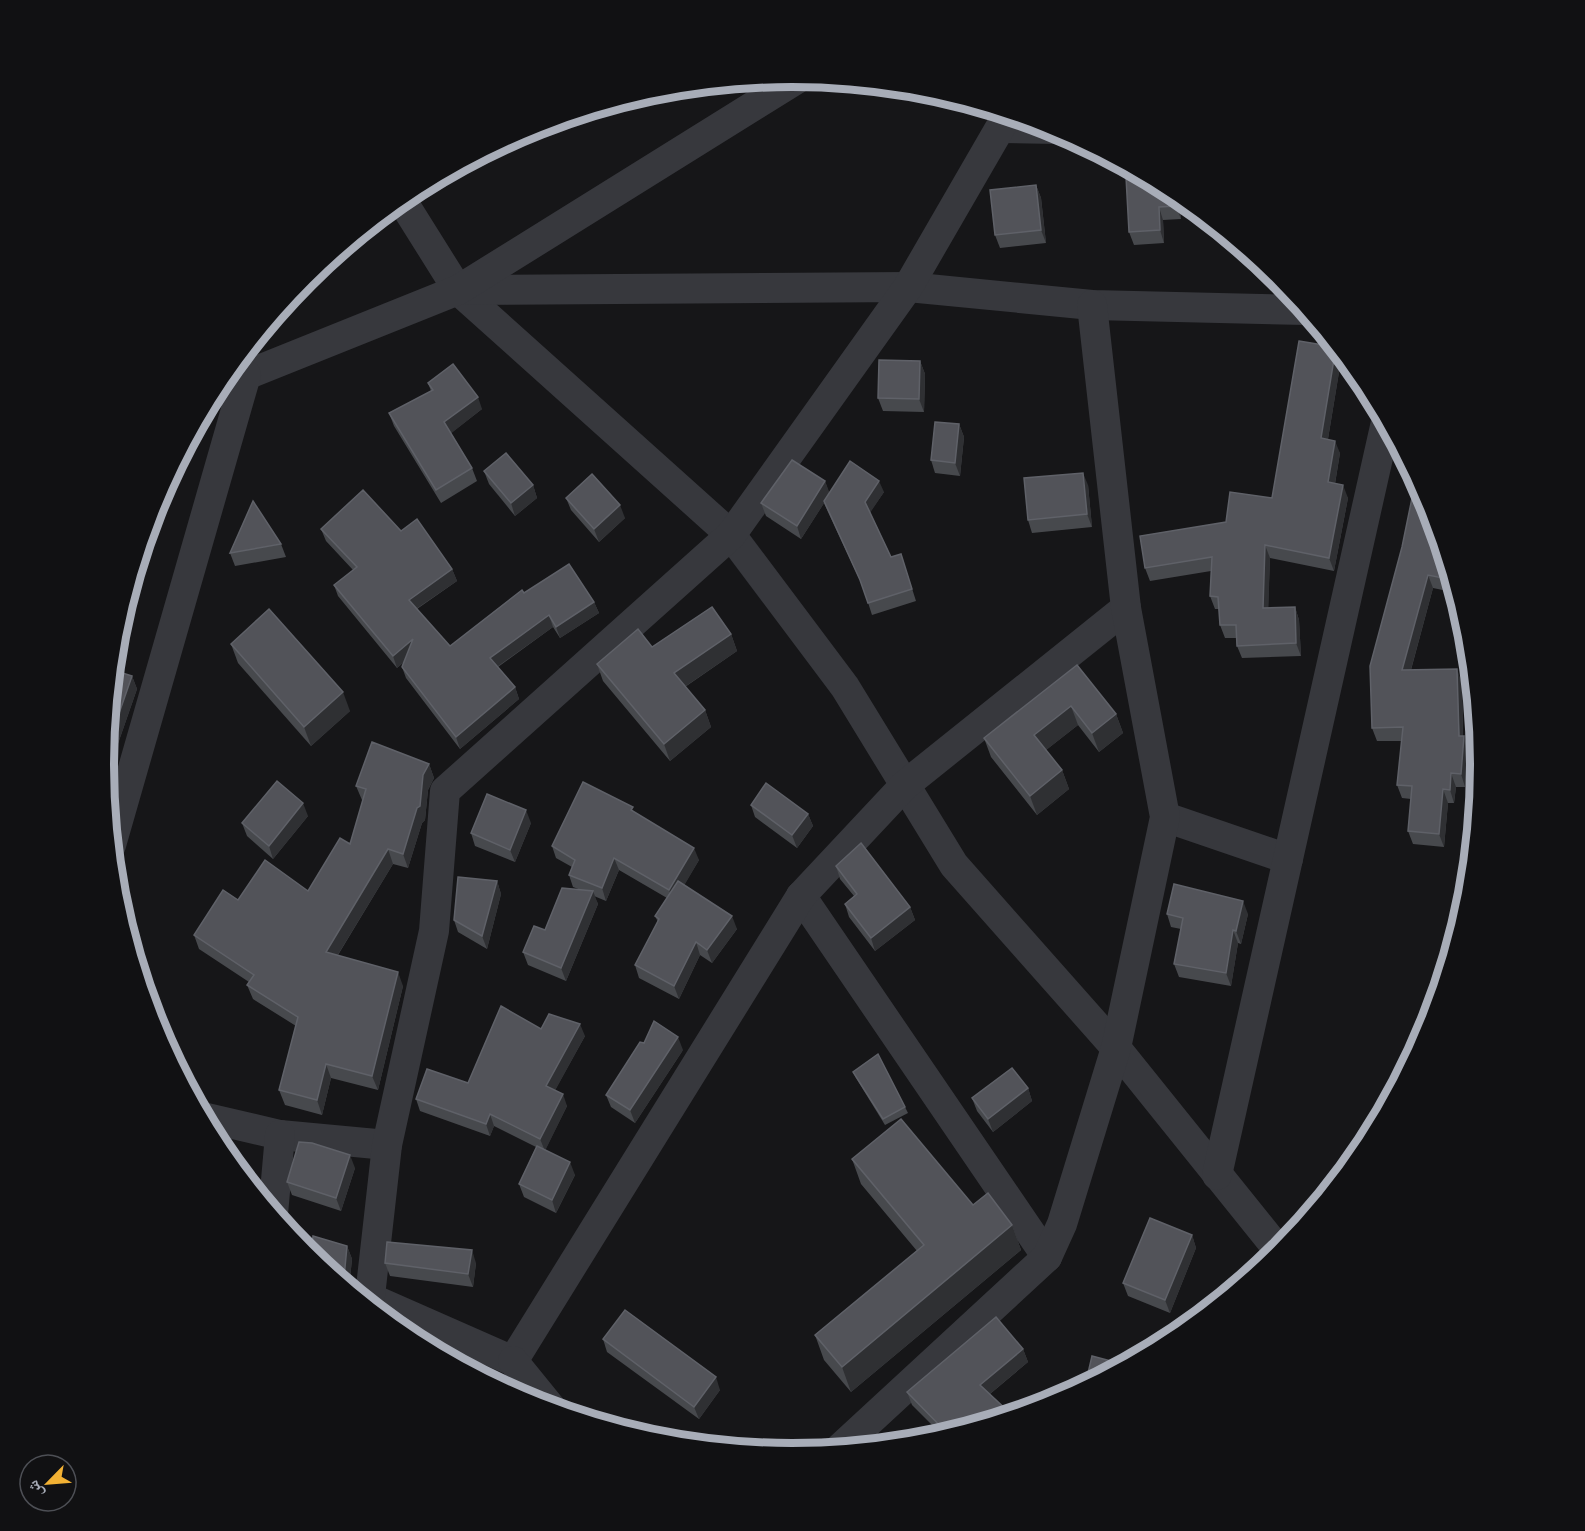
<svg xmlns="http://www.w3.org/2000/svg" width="1585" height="1531" viewBox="0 0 1585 1531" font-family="'Nunito Sans','Noto Naskh Arabic',sans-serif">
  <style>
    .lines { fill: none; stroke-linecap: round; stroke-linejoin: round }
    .street { stroke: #37383d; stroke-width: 30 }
    .wall { fill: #47494d }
    .shaded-wall { fill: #2f3033 }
    .building { fill: #525359; stroke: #5f6168; stroke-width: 1.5 }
    .rim { fill: none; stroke: #a8adb8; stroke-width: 8 }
  </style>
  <rect width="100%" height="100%" fill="#161618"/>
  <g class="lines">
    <g class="street">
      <path d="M 1001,128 L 1057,129"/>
      <path d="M 401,199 L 458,290 L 731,535 L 845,687 L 954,865 L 1116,1048 L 1280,1252"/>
      <path d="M 458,290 L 908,287 L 1092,305 L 1306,310"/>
      <path d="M 246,375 L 458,290 L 800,77"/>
      <path d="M 1165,817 L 1288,859"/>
      <path d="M 111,845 L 246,375 L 230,370"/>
      <path d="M 801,896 L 1047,1257"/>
      <path d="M 203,1117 L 280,1135 L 387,1145"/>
      <path d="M 1217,1175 L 1386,422"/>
      <path d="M 273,1214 L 280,1135"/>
      <path d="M 370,1298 L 513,1361 L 801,896 L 905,785 L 1126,608"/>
      <path d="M 369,1305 L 387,1145 L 434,931 L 445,791 L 731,535 L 908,287 L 1008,114"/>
      <path d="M 513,1361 L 552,1409"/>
      <path d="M 838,1450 L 1047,1257 L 1062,1224 L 1116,1048 L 1165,817 L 1126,608 L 1092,305"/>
    </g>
  </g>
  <g class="wall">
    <path d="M 1079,141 L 1098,151 L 1083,151 Z"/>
    <path d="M 1036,185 L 1041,198 L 1046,243 L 1000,248 L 995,235 Z"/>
    <path d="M 1176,193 L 1179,196 L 1181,219 L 1163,220 L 1164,243 L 1134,245 L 1129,232 Z"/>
    <path d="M 1336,347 L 1341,360 L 1328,439 L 1340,453 L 1335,484 L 1348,498 L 1334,571 L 1270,558 L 1268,608 L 1295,607 L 1299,620 L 1301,656 L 1242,658 L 1237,646 L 1236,638 L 1225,638 L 1220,625 L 1219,609 L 1215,609 L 1210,596 L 1211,571 L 1150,581 L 1145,568 L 1226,522 L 1272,498 Z"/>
    <path d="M 920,361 L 925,374 L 924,412 L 883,411 L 878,398 Z"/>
    <path d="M 428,383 L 482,409 L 451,433 L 472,468 L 477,481 L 441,503 L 394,426 L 389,413 L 431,391 Z"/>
    <path d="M 959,424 L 964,437 L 960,476 L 935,473 L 931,460 Z"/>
    <path d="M 484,471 L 533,485 L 537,498 L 515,516 L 489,484 Z"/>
    <path d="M 825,481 L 829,493 L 884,492 L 870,512 L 891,557 L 901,554 L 916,601 L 872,615 L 863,587 L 828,512 L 824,503 L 801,539 L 766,516 L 761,503 Z"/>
    <path d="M 1088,485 L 1092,527 L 1032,533 L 1028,520 Z"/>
    <path d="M 566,498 L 625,518 L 599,542 L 571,510 Z"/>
    <path d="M 1429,502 L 1457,593 L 1433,588 L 1411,670 L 1462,683 L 1463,736 L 1468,749 L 1465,787 L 1456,787 L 1454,803 L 1448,803 L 1444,847 L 1413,844 L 1408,831 L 1411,799 L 1402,798 L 1397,785 L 1402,741 L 1377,741 L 1372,728 Z"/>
    <path d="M 321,529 L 401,531 L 452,569 L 457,581 L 417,609 L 450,646 L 524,593 L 594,602 L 599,613 L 560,638 L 553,627 L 498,667 L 515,687 L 519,699 L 460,749 L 406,678 L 402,667 L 404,662 L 397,668 L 338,596 L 334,585 L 353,570 L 326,541 Z"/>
    <path d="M 281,544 L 286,557 L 235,566 L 230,553 Z"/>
    <path d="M 731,634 L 737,651 L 685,687 L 705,710 L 711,727 L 670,761 L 603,681 L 597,664 L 652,647 Z"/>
    <path d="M 231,644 L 350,711 L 311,746 L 238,663 Z"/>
    <path d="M 1077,665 L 1116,714 L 1123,733 L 1099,752 L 1078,725 L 1046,750 L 1062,770 L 1069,789 L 1037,815 L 991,757 L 984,738 Z"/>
    <path d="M 113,670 L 132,676 L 137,689 L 114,755 L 105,752 Z"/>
    <path d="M 429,764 L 434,778 L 428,790 L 425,820 L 422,823 L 408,868 L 393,864 L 338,955 L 403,986 L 378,1090 L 331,1078 L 322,1115 L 285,1105 L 279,1090 L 296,1026 L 253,999 L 247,985 L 249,982 L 199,949 L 194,935 L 238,900 L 308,891 L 350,844 L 363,801 L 362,800 L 356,786 Z"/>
    <path d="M 751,805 L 808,814 L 813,826 L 797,848 L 755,817 Z"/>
    <path d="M 635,812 L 699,860 L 684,885 L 737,929 L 712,963 L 700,955 L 679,999 L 639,978 L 635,965 L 658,922 L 655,916 L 667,898 L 619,870 L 606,901 L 594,896 L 598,904 L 566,981 L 528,965 L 523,952 L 545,930 L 581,890 L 573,887 L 569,875 L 572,867 L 556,858 L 552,846 Z"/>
    <path d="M 308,816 L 273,859 L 247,836 L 242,823 Z"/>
    <path d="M 531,823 L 515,862 L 475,846 L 471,833 Z"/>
    <path d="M 836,866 L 910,907 L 915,920 L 875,951 L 849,917 L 845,904 L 854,896 L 840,879 Z"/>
    <path d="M 497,881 L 501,894 L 487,949 L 458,932 L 454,920 Z"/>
    <path d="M 1167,914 L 1248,914 L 1241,944 L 1238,943 L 1231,986 L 1179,977 L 1174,964 L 1181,929 L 1171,927 Z"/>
    <path d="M 541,1029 L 585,1036 L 555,1090 L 567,1106 L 545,1150 L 575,1175 L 556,1213 L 524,1197 L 519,1184 L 536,1147 L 494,1126 L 490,1136 L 420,1111 L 416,1099 L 468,1083 Z"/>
    <path d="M 683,1050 L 635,1123 L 611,1107 L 606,1095 Z"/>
    <path d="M 853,1072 L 905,1107 L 908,1113 L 885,1125 L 856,1078 Z"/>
    <path d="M 1028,1088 L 1032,1101 L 993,1132 L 977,1111 L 972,1098 Z"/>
    <path d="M 852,1159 L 973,1205 L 1012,1225 L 1021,1250 L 851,1392 L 824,1360 L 815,1335 L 917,1251 L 861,1184 Z"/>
    <path d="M 355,1168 L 341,1211 L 292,1195 L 287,1182 Z"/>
    <path d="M 1192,1235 L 1196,1248 L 1170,1313 L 1128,1296 L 1123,1283 Z"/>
    <path d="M 347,1246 L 352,1259 L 349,1289 L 311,1258 Z"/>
    <path d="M 385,1263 L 476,1263 L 473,1287 L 390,1276 Z"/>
    <path d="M 603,1339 L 720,1390 L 699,1419 L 607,1352 Z"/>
    <path d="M 1023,1349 L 1028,1362 L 990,1394 L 1012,1415 L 943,1436 L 912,1405 L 907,1392 Z"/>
  </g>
  <g class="shaded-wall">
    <path d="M 1036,185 L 1041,198 L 1046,243 L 1041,230 Z"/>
    <path d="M 1175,193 L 1179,196 L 1181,219 L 1176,206 Z"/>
    <path d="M 1159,207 L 1163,220 L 1164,243 L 1160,230 Z"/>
    <path d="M 1336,347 L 1341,360 L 1326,451 L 1321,438 Z"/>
    <path d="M 920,361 L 925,374 L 924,412 L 919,399 Z"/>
    <path d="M 478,397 L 482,409 L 449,435 L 444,422 Z"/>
    <path d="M 959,424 L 964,437 L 960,476 L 955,463 Z"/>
    <path d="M 1335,441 L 1340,453 L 1333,495 L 1328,482 Z"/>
    <path d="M 1083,473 L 1088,485 L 1092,527 L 1087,514 Z"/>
    <path d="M 825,481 L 830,494 L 801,539 L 797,526 Z"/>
    <path d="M 879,481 L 884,492 L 870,513 L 865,502 Z"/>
    <path d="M 533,485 L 537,498 L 515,516 L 511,503 Z"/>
    <path d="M 1343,485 L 1348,498 L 1334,571 L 1329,558 Z"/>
    <path d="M 620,505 L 625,518 L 599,542 L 594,529 Z"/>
    <path d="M 1265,545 L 1270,558 L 1268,621 L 1263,608 Z"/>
    <path d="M 452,569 L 457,581 L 413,611 L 409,600 Z"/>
    <path d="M 1428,575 L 1433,588 L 1407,684 L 1402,670 Z"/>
    <path d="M 594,602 L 599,613 L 560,638 L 556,627 Z"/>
    <path d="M 1295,607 L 1299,620 L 1301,656 L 1296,643 Z"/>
    <path d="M 549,615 L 553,627 L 494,669 L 490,658 Z"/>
    <path d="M 731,634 L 737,651 L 680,690 L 674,673 Z"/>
    <path d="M 413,639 L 417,650 L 397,668 L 393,656 Z"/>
    <path d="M 1457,669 L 1462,683 L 1463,739 L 1464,736 L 1468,749 L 1465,787 L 1461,774 Z"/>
    <path d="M 132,676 L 137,689 L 114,755 L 109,742 Z"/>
    <path d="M 515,687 L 519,699 L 460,749 L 456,737 Z"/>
    <path d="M 343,692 L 350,711 L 311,746 L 304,727 Z"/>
    <path d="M 1071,706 L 1078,725 L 1041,754 L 1034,735 Z"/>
    <path d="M 705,710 L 711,727 L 670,761 L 664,744 Z"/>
    <path d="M 1116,714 L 1123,733 L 1099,752 L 1092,733 Z"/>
    <path d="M 429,764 L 434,778 L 428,790 L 425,820 L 422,823 L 408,868 L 403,854 L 417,808 L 423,775 Z"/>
    <path d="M 1062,770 L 1069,789 L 1037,815 L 1030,796 Z"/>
    <path d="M 1451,773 L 1456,787 L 1454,803 L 1450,790 Z"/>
    <path d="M 1443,789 L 1448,803 L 1444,847 L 1439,834 Z"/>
    <path d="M 303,803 L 308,816 L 273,859 L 269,846 Z"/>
    <path d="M 526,810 L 531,823 L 515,862 L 510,850 Z"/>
    <path d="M 808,814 L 813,826 L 797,848 L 792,835 Z"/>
    <path d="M 694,848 L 699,860 L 674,903 L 669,890 Z"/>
    <path d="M 388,849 L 393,864 L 331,966 L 326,952 Z"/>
    <path d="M 614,858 L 619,870 L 606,901 L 602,888 Z"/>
    <path d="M 497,881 L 501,894 L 487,949 L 482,936 Z"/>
    <path d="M 593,891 L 598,904 L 566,981 L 561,968 Z"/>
    <path d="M 1243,901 L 1248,914 L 1241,944 L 1236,931 Z"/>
    <path d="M 910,907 L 915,920 L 875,951 L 871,938 Z"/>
    <path d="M 732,916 L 737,929 L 712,963 L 707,950 Z"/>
    <path d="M 1233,930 L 1238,943 L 1231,986 L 1226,973 Z"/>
    <path d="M 696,942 L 700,955 L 679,999 L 674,986 Z"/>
    <path d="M 398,972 L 403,986 L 378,1090 L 372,1076 Z"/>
    <path d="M 580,1024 L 585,1036 L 551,1098 L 546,1086 Z"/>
    <path d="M 678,1037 L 683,1050 L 635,1123 L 630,1110 Z"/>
    <path d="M 326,1064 L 331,1078 L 322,1115 L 317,1100 Z"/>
    <path d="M 1028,1088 L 1032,1101 L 993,1132 L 988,1119 Z"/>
    <path d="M 563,1094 L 567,1106 L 545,1151 L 540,1139 Z"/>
    <path d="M 490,1114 L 494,1126 L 490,1136 L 486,1124 Z"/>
    <path d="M 350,1155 L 355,1168 L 341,1211 L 336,1198 Z"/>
    <path d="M 570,1162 L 575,1175 L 556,1213 L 552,1200 Z"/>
    <path d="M 1012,1225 L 1021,1250 L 851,1392 L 842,1367 Z"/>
    <path d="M 1192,1235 L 1196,1248 L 1170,1313 L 1165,1300 Z"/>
    <path d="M 347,1246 L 352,1259 L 349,1289 L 348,1288 L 344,1278 Z"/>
    <path d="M 472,1250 L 476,1263 L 473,1287 L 468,1274 Z"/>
    <path d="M 1023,1349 L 1028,1362 L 985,1398 L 980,1385 Z"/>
    <path d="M 716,1377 L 720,1390 L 699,1419 L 694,1407 Z"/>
  </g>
  <g class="building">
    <path d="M 1142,175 L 1175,193 L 1176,206 L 1159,207 L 1160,230 L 1129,232 L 1126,177 Z"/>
    <path d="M 1036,185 L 1041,230 L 995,235 L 990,190 Z"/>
    <path d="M 1299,341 L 1336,347 L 1321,438 L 1335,441 L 1328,482 L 1343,485 L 1329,558 L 1265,545 L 1263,608 L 1295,607 L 1296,643 L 1237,646 L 1236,625 L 1220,625 L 1218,597 L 1210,596 L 1212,557 L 1145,568 L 1140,536 L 1226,522 L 1230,492 L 1272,498 Z"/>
    <path d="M 879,360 L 920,361 L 919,399 L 878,398 Z"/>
    <path d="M 453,364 L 478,397 L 444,422 L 472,468 L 436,490 L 389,413 L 433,390 L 428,383 Z"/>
    <path d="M 935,422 L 959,424 L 955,463 L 931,460 Z"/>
    <path d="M 506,453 L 533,485 L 511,503 L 484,471 Z"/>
    <path d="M 792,460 L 825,481 L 797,526 L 761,503 Z"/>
    <path d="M 850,461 L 879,481 L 865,502 L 891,557 L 901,554 L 912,589 L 868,603 L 860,580 L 824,501 Z"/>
    <path d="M 1083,473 L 1087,514 L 1028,520 L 1024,478 Z"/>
    <path d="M 592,474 L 620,505 L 594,529 L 566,498 Z"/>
    <path d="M 363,490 L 401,531 L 417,519 L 452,569 L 409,600 L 450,646 L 522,590 L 524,593 L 569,564 L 594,602 L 556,627 L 549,615 L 490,658 L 515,687 L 456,737 L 402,667 L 413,639 L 393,656 L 334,585 L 357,567 L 321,529 Z"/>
    <path d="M 1412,498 L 1429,501 L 1429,502 L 1453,580 L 1428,575 L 1402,670 L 1457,669 L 1459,736 L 1464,736 L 1461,774 L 1451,773 L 1450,790 L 1443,789 L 1439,834 L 1408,831 L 1412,786 L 1397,785 L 1403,727 L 1372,728 L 1370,666 L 1402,547 Z"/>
    <path d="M 253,501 L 281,544 L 230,553 Z"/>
    <path d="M 712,607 L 731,634 L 674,673 L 705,710 L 664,744 L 597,664 L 638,629 L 652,647 Z"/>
    <path d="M 269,609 L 343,692 L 304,727 L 231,644 Z"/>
    <path d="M 1077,665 L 1116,714 L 1092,733 L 1071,706 L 1034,735 L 1062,770 L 1030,796 L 984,738 Z"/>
    <path d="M 113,670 L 132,676 L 109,742 L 106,741 Z"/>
    <path d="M 372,742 L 429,764 L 423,775 L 420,806 L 417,808 L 403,854 L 388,849 L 326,952 L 398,972 L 372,1076 L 326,1064 L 317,1100 L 279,1090 L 298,1017 L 247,985 L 254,975 L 194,935 L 223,890 L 238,900 L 265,860 L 308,891 L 340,838 L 350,844 L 366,789 L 356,786 Z"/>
    <path d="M 277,781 L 303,803 L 269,846 L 242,823 Z"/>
    <path d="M 583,782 L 633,807 L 631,810 L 694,848 L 669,890 L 614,858 L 602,888 L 569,875 L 575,860 L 552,846 Z"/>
    <path d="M 766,783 L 808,814 L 792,835 L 751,805 Z"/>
    <path d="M 487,794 L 526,810 L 510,850 L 471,833 Z"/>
    <path d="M 861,843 L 910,907 L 871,938 L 845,904 L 857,894 L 836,866 Z"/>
    <path d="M 458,877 L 497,881 L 482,936 L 454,920 Z"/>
    <path d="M 678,881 L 732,916 L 707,950 L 696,942 L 674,986 L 635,965 L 659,919 L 655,916 Z"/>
    <path d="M 1174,884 L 1243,901 L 1236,931 L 1233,930 L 1226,973 L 1174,964 L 1183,918 L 1167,914 Z"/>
    <path d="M 562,888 L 593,891 L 561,968 L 523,952 L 534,926 L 545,930 Z"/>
    <path d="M 501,1006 L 541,1029 L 549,1014 L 580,1024 L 546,1086 L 563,1094 L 540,1139 L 490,1114 L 486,1124 L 416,1099 L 427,1069 L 468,1083 Z"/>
    <path d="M 654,1021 L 678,1037 L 630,1110 L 606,1095 L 640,1042 L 644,1043 Z"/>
    <path d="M 878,1054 L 905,1107 L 883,1119 L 853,1072 Z"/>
    <path d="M 1012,1068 L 1028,1088 L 988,1119 L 972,1098 Z"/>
    <path d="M 901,1119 L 973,1205 L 988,1193 L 1012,1225 L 842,1367 L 815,1335 L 924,1245 L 852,1159 Z"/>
    <path d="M 299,1142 L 312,1143 L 350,1155 L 336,1198 L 287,1182 Z"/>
    <path d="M 537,1146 L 570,1162 L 552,1200 L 519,1184 Z"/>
    <path d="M 1150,1218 L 1192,1235 L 1165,1300 L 1123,1283 Z"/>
    <path d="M 313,1236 L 347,1246 L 344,1278 L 340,1277 L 340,1281 L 311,1258 Z"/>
    <path d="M 387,1242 L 472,1250 L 468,1274 L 385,1263 Z"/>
    <path d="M 625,1310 L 716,1377 L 694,1407 L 603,1339 Z"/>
    <path d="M 996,1317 L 1023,1349 L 980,1385 L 1012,1415 L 949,1435 L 907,1392 Z"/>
    <path d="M 1092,1356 L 1126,1365 L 1085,1386 Z"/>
  </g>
  <path d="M0 0H1585V1531H0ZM114 765a678 678 0 1 1 1356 0a678 678 0 1 1-1356 0Z" fill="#111113" fill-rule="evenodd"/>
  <path class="rim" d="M114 765a678 678 0 1 1 1356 0a678 678 0 1 1-1356 0Z"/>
  <g transform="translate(48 1483) rotate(245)"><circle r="28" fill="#111113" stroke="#4d4f55" stroke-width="1.5"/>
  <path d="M0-4.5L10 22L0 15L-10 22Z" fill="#f2b134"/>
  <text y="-9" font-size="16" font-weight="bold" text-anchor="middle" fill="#a8adb8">ش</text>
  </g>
</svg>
